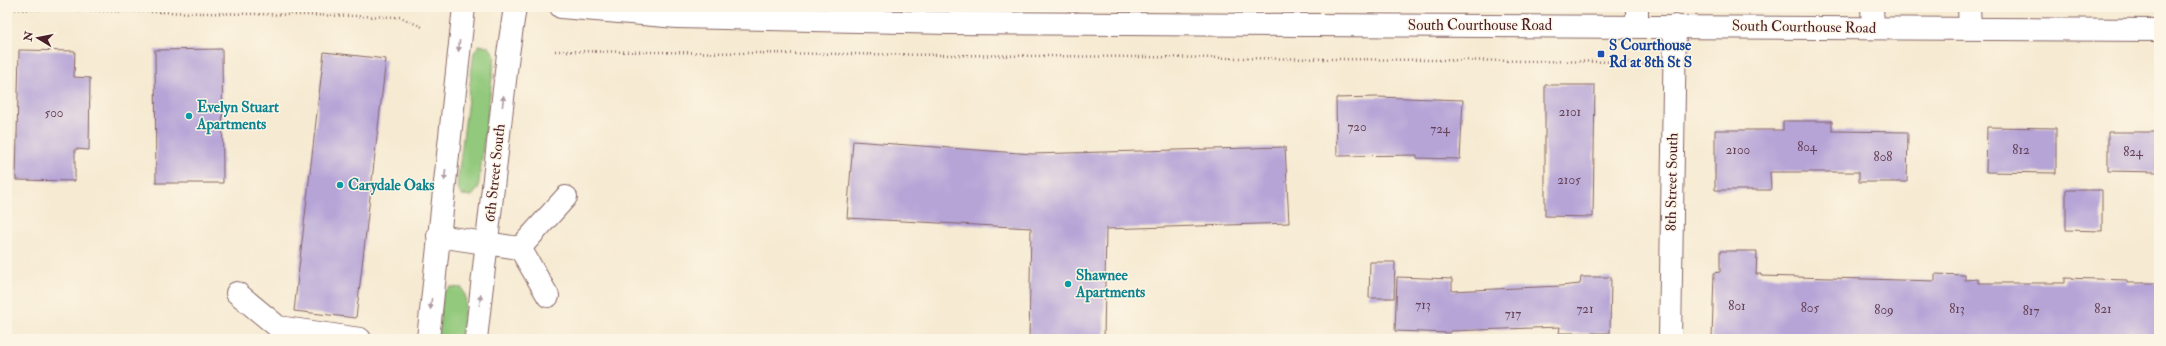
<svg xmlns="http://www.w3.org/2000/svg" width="2166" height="346" viewBox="0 0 2166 346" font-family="'IM FELL Double Pica',serif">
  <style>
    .green { fill: #92c97c; stroke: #6e7454 }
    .building { fill: #b6a4d7 }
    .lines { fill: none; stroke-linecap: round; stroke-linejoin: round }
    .minor-casing { stroke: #866665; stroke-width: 24 }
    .path { stroke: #866665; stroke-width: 2.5; stroke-dasharray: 1 3; stroke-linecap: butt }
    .minor { stroke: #fff; stroke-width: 22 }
    .oneway { fill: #ae9aa0 }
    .transit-dot { fill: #1a4fb4; stroke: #fcf5e5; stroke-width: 1.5 }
    .culture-dot { fill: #0f9aa8; stroke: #fcf5e5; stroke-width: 1.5 }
    .labels { text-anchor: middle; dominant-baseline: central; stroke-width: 3; stroke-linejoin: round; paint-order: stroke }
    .number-label { font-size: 13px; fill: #654056 }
    .street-label { font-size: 15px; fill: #4a1f2b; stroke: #fcf5e5 }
    .transit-label { font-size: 15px; font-weight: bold; fill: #164399; stroke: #fcf5e5; text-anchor: start }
    .culture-label { font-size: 15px; font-weight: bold; fill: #0d838f; stroke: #fcf5e5; text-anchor: start }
  </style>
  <rect width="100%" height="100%" fill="#fcf5e5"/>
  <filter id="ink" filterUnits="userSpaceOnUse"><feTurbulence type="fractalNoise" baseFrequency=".025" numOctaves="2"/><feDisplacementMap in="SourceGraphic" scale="8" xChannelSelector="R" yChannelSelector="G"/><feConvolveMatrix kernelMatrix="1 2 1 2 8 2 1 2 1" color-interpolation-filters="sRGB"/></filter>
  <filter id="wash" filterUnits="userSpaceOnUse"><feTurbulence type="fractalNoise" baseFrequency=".012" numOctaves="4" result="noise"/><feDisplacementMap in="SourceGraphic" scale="16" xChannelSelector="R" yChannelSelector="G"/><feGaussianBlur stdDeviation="0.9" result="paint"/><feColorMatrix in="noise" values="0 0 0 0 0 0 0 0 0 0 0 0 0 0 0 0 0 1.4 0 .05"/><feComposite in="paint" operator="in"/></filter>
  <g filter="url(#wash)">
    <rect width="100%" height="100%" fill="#f6ead2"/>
    <g class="green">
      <path d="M 479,45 L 489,47 L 495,55 L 478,189 L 472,196 L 461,195 L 457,186 L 474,52 Z"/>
      <path d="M 450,287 L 462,288 L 466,298 L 461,339 L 438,339 L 443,293 Z"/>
    </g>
    <g id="blocks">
      <g class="building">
        <path d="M 222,49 L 223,183 L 156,183 L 155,50 Z"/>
        <path d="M 19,50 L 75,51 L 74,77 L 90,78 L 89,150 L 75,149 L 75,181 L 16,180 Z"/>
        <path d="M 324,52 L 386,59 L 356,318 L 294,311 Z"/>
        <path d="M 1545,85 L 1595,85 L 1593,217 L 1545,216 Z"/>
        <path d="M 1377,97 L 1463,100 L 1460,159 L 1417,158 L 1417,155 L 1337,156 L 1336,98 Z"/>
        <path d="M 1783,121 L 1832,121 L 1832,131 L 1908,132 L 1907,182 L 1859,182 L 1859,172 L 1770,172 L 1771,190 L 1715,190 L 1715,130 L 1783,130 Z"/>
        <path d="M 1987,127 L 2056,128 L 2056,173 L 1986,172 Z"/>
        <path d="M 2108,132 L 2159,132 L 2159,172 L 2108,171 Z"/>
        <path d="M 853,141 L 1032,154 L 1285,147 L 1289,223 L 1106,229 L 1104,339 L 1029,339 L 1031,228 L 847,218 Z"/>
        <path d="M 2066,190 L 2102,190 L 2102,231 L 2066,230 Z"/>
        <path d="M 1720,251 L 1757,251 L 1756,274 L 1761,274 L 1761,276 L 1935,281 L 1935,274 L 1965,275 L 1965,280 L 1978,279 L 1978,283 L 2065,283 L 2065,278 L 2127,280 L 2127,283 L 2159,283 L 2159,339 L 1712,339 L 1714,273 L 1720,272 Z"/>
        <path d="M 1370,262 L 1395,262 L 1394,298 L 1369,298 Z"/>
        <path d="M 1397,277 L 1452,279 L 1452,291 L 1560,286 L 1580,284 L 1581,277 L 1611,277 L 1610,333 L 1559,333 L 1560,327 L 1450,331 L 1450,333 L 1395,331 Z"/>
      </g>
    </g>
  </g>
  <g filter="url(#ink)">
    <use href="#blocks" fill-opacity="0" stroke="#866665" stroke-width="1"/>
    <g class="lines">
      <defs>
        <g id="minor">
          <path d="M 561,7 L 677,17 L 948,23 L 2159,30"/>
          <path d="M 1637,7 L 1637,25"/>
          <path d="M 1872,7 L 1873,27"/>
          <path d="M 1969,7 L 1970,28"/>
          <path d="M 438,236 L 520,248 L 548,296"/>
          <path d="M 520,248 L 566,197"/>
          <path d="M 237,293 L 278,327 L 360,339"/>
          <path d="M 428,339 L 464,7"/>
          <path d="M 476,339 L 508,54 L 515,7"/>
          <path d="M 1670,339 L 1675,26"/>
        </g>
      </defs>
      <use href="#minor" class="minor-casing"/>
      <g class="path">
        <path d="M 7,9 L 400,17 L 422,27"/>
        <path d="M 555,51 L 1627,62 L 1646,65"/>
      </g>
      <use href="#minor" class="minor"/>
    </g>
    <defs><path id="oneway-solid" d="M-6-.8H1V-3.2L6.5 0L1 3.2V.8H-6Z"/></defs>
    <g class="oneway">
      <use href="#oneway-solid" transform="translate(459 46) rotate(96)"/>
      <use href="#oneway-solid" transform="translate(503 101) rotate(-84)"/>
      <use href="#oneway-solid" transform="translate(445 175) rotate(96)"/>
      <use href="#oneway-solid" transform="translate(480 300) rotate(-84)"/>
      <use href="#oneway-solid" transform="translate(431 304) rotate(96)"/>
    </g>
  </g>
  <rect class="transit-dot" x="1597" y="50" width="8" height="8" rx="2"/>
  <g class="culture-dot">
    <circle cx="189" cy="116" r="4"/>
    <circle cx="340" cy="185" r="4"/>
    <circle cx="1068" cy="284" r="4"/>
  </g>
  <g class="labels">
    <g class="number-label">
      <text x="1570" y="112">2101</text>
      <text x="54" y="113">500</text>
      <text x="1357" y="127">720</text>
      <text x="1440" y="129">724</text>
      <text x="1807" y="147">804</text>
      <text x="1738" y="150">2100</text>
      <text x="2021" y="150">812</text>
      <text x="2133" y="152">824</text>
      <text x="1883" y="157">808</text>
      <text x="1569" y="180">2105</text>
      <text x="1423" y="305">713</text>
      <text x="1737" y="306">801</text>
      <text x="1810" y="308">805</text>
      <text x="1585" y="309">721</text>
      <text x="1957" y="309">813</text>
      <text x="2103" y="309">821</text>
      <text x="1884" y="310">809</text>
      <text x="2031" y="311">817</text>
      <text x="1513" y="314">717</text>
    </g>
    <g class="street-label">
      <text x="1480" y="25">South Courthouse Road</text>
      <text transform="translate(1804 27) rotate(1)">South Courthouse Road</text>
      <text transform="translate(495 173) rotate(-84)">6th Street South</text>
      <text transform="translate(1672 182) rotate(-89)">8th Street South</text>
    </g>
    <g class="transit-label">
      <text x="1609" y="45">S Courthouse<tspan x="1609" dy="17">Rd at 8th St S</tspan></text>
    </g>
    <g class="culture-label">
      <text x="197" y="107">Evelyn Stuart<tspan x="197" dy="17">Apartments</tspan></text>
      <text x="348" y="185">Carydale Oaks</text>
      <text x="1076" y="275">Shawnee<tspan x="1076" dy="17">Apartments</tspan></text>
    </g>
  </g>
  <rect width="2166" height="346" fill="none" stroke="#fcf5e5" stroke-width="24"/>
  <g transform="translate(38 38) rotate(280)" stroke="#fcf5e5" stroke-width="3" paint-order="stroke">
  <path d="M0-3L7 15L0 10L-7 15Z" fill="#4a1f2b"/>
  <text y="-6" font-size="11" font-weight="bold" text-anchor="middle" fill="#4a1f2b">N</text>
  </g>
</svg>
